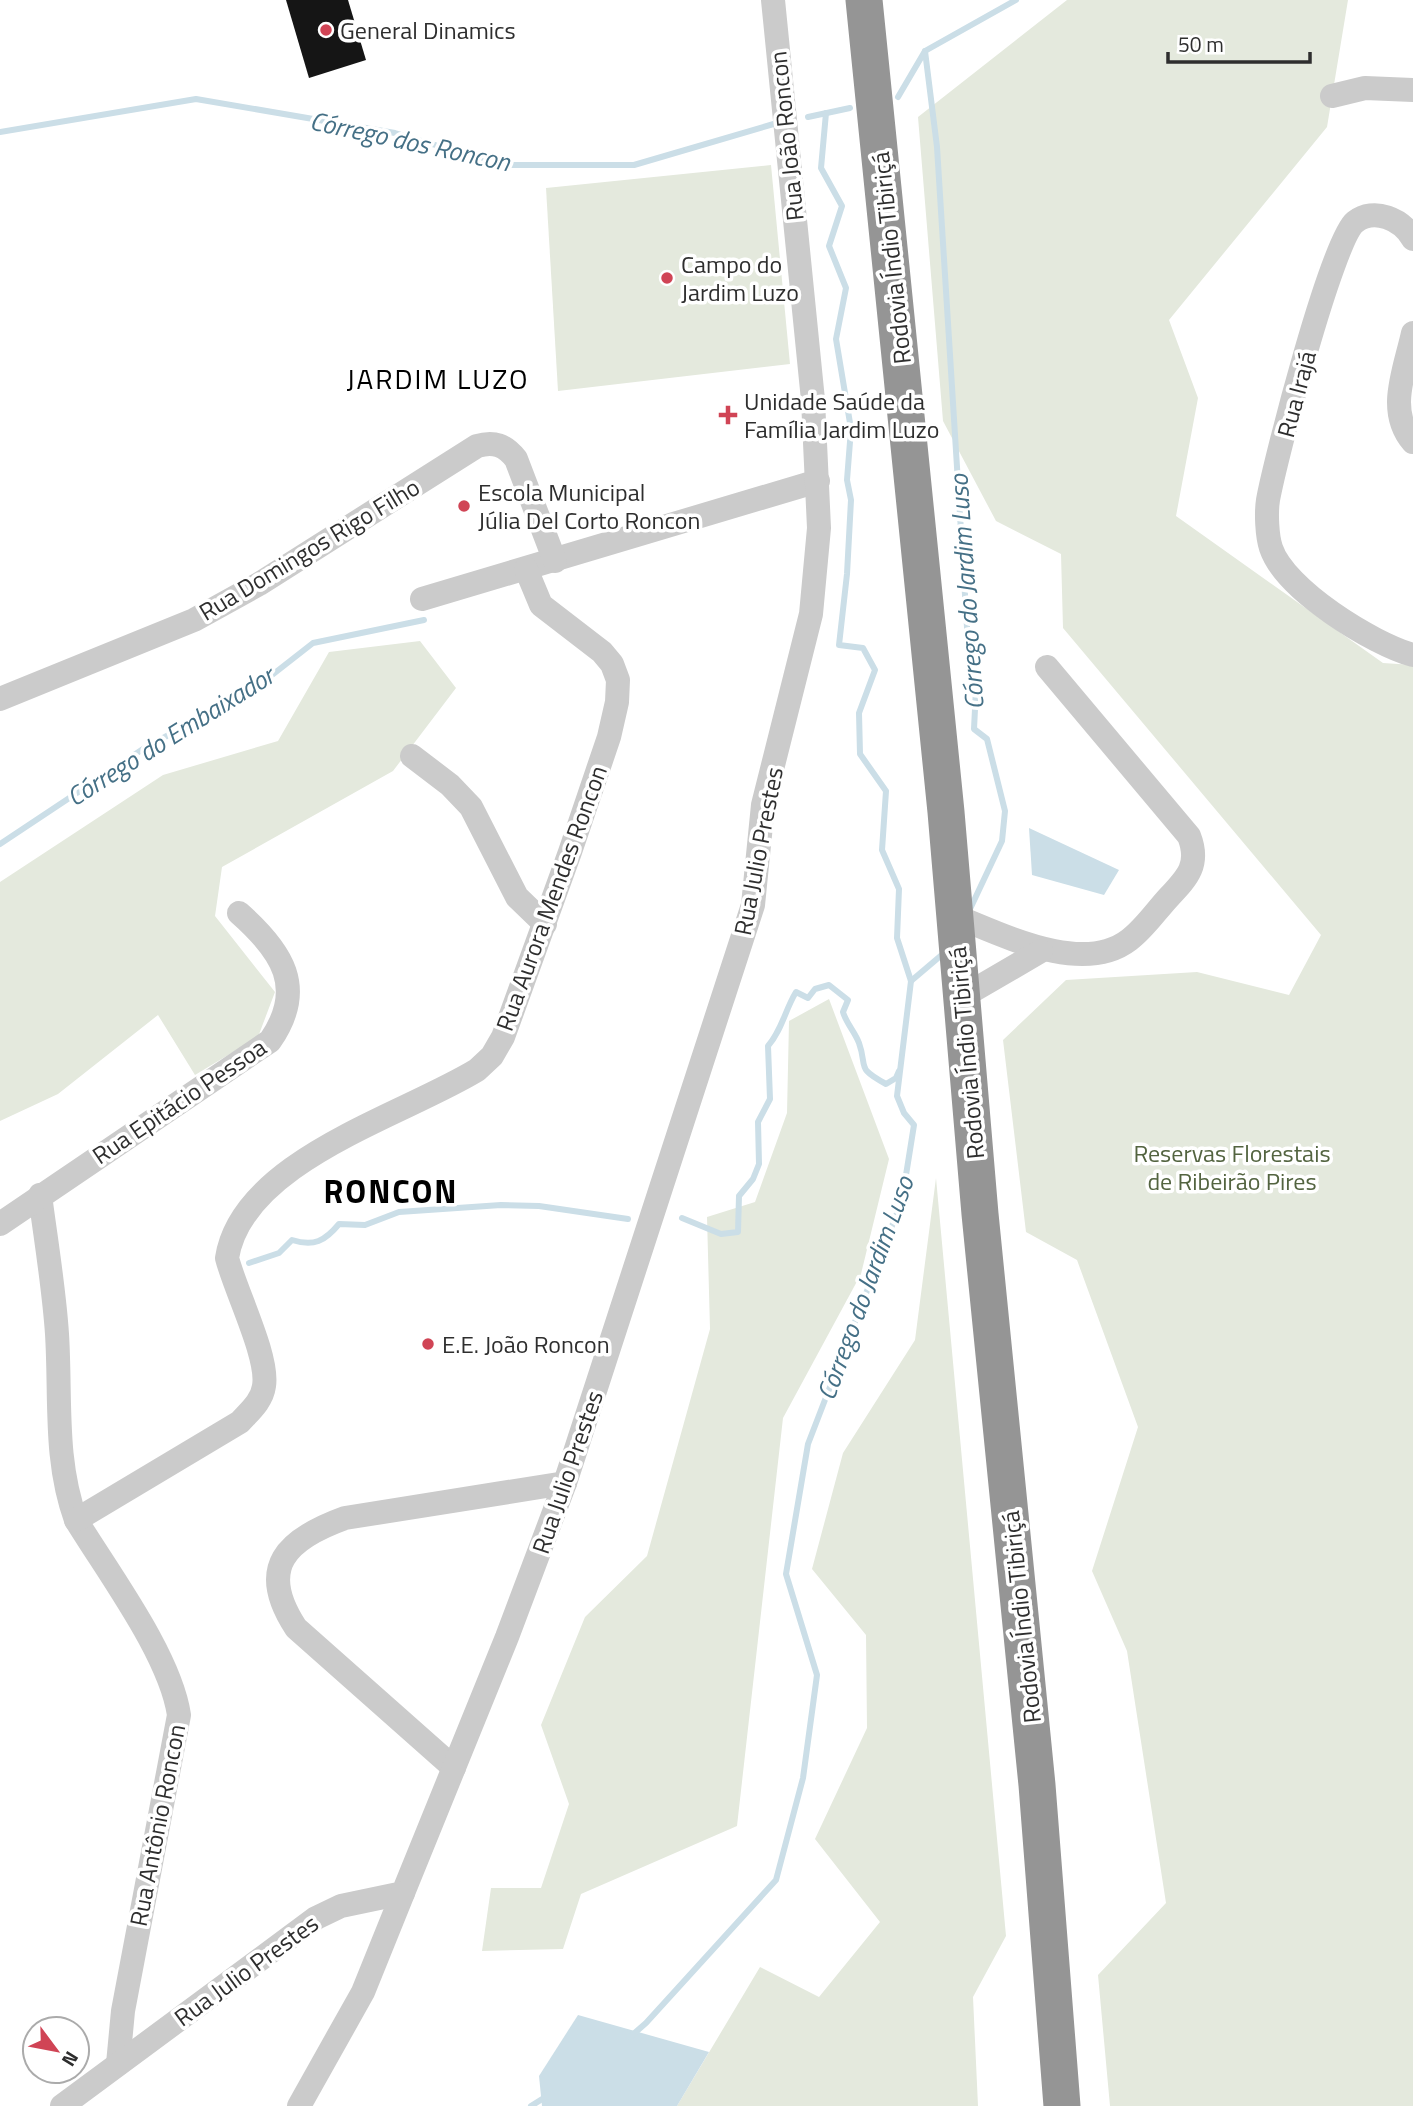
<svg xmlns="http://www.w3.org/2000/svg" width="1413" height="2106" viewBox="0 0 1413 2106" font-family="'Titillium Web',sans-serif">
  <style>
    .green { fill: #e4e9dd }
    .water { fill: #cbdee7 }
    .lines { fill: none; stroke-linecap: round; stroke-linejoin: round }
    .stream { stroke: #cbdee7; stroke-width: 6 }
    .building { fill: #151515 }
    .minor { stroke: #cbcbcb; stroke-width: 24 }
    .highway { stroke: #959595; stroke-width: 37 }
    .poi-dot { fill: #d04455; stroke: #fff; stroke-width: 2.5 }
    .labels { text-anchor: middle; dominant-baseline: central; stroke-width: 7; stroke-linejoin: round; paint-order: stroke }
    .poi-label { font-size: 24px; fill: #2e2e2e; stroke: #fff; text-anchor: start }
    .street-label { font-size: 24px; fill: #2e2e2e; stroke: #fff }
    .park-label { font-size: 24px; fill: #536440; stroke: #fff }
    .water-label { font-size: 26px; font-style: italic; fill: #457086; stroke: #fff }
    .quarter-label { font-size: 28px; letter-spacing: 2px; fill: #000; stroke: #fff }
    .district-label { font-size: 32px; font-weight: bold; letter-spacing: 2px; fill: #000; stroke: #fff }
  </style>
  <rect width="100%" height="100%" fill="#fff"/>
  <g class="green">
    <path d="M 1067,0 L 1348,0 L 1327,127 L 1169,320 L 1198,398 L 1176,516 L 1383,663 L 1413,665 L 1413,2106 L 1110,2106 L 1098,1975 L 1166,1903 L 1127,1651 L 1092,1571 L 1138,1427 L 1077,1260 L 1026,1232 L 1003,1040 L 1066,980 L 1197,972 L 1289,995 L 1321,935 L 1063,628 L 1061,554 L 996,521 L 943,421 L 918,117 Z"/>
    <path d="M 771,165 L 790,364 L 558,391 L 546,188 Z"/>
    <path d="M 420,641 L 456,688 L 393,771 L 222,867 L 215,916 L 275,992 L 258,1037 L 195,1075 L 158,1015 L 58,1094 L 0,1121 L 0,882 L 163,775 L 278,741 L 329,652 Z"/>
    <path d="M 829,999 L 889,1159 L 861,1274 L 783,1418 L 737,1826 L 581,1894 L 563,1949 L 482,1951 L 491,1888 L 541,1888 L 569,1804 L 541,1725 L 585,1617 L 647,1556 L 710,1329 L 707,1217 L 755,1202 L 787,1113 L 789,1021 Z"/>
    <path d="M 936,1178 L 1006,1936 L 973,1997 L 978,2106 L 677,2106 L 760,1967 L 819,1997 L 880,1922 L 815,1839 L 867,1728 L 866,1635 L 812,1569 L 843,1453 L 915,1340 Z"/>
  </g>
  <g class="water">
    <path d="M 1029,828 L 1119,870 L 1104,895 L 1032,875 Z"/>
    <path d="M 578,2015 L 709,2052 L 677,2106 L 542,2106 L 539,2076 Z"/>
  </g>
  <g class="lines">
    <g class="stream">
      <path d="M 925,51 L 937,147 L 968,643 L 977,669 L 974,729 L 987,739 L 1005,811 L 1002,841 L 970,909"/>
      <path d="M 898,97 L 925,51 L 1016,0"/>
      <path d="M 808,117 L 850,108"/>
      <path d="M 0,132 L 196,99 L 395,133 L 502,165 L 634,165 L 777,123"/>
      <path d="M 0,844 L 143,749 L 258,686 L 313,643 L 424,620"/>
      <path d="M 911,981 L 944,953"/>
      <path d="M 682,1218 L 721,1234 L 738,1232 L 739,1196 L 753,1179 L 759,1164 L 758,1122 L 770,1099 L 768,1046 C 782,1030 785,1010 796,992 L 808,998 L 815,989 L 829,985 L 848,1000 L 843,1012 C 846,1023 855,1032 859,1043 C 868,1068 855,1067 886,1084 L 896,1078 L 899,1071"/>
      <path d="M 249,1263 L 279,1253 L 292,1240 C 314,1247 325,1241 339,1224 L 365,1225 L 399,1212 L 501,1205 L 539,1206 L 628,1219"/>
      <path d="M 630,2037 L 646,2023 L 776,1880 L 803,1778 L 817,1675 L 786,1574 L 808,1444 L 902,1200 L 914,1125 L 904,1113 L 897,1096 L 911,981 L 897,938 L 899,889 L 882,850 L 886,791 L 860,754 L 859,713 L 875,670 L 863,648 L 839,645 L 847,574 L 851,500 L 847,480 L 851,429 L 836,339 L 846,288 L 829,246 L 842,206 L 821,168 L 826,113"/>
      <path d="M 531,2106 L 547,2096"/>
    </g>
  </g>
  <path class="building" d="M 286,0 L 348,0 L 366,60 L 309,78 Z"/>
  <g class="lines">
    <g class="minor">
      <path d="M 1332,96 L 1365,88 L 1413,90"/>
      <path d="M 1413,239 C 1402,219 1374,207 1355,222 C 1332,240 1275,461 1268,500 C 1266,513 1267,536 1271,548 C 1285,590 1373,644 1413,655"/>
      <path d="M 1413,333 C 1405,370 1386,411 1413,442"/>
      <path d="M 422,599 L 818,481"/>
      <path d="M 0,699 L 194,620 L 259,584 L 477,446 C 494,441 505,445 516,459 L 555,561"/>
      <path d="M 412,756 L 450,785 L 471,807 L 517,897 L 545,924"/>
      <path d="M 955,916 C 1001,934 1082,976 1129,940 C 1144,929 1156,911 1169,897 C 1188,877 1200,864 1189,836 L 1047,667"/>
      <path d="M 962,997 L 1041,951"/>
      <path d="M 40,1195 C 46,1241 54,1288 57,1334 C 61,1398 54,1460 76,1520 C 109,1574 170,1655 179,1715 L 123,2011 L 118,2064"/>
      <path d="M 0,1224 L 270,1041 C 307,988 282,951 239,913"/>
      <path d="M 76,1520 L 240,1422 C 250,1411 262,1401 264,1386 C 269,1357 235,1290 227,1258 C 242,1161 402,1116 477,1070 L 492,1056 L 503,1037 L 570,852 L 609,737 L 617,702 L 618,680 L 612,664 L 602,652 L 541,605 L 526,569"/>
      <path d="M 454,1768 L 296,1628 C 256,1567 287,1539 345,1518 L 565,1483"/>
      <path d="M 62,2106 L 316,1918 L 341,1906 L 403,1893 L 507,1637 L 565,1483 L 753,905 L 763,805 L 811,614 L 819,528 L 813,400 L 773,0"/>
      <path d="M 299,2106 L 363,1992 L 403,1893"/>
    </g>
    <path class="highway" d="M 864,0 L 946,812 L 980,1214 L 1037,1785 L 1062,2106"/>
  </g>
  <g class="poi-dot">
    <circle cx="326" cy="30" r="7"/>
    <circle cx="667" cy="278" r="7"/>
    <path d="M724.5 404.5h7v7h7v7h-7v7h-7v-7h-7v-7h7z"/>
    <circle cx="464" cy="506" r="7"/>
    <circle cx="428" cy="1344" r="7"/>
  </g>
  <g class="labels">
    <g class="poi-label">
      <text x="340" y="30">General Dinamics</text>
      <text x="681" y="264">Campo do<tspan x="681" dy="28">Jardim Luzo</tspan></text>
      <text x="744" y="401">Unidade Saúde da<tspan x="744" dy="28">Família Jardim Luzo</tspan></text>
      <text x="478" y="492">Escola Municipal<tspan x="478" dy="28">Júlia Del Corto Roncon</tspan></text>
      <text x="442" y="1344">E.E. João Roncon</text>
    </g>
    <g class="street-label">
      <text transform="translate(786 136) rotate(-96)">Rua João Roncon</text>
      <text transform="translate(891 258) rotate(-96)">Rodovia Índio Tibiriçá</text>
      <text transform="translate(1296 394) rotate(-75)">Rua Irajá</text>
      <text transform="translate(309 549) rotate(-31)">Rua Domingos Rigo Filho</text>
      <text transform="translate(758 851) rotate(-79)">Rua Julio Prestes</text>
      <text transform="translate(551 898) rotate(-70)">Rua Aurora Mendes Roncon</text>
      <text transform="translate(966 1053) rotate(-95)">Rodovia Índio Tibiriçá</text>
      <text transform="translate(179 1101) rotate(-34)">Rua Epitácio Pessoa</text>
      <text transform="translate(567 1472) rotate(-71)">Rua Julio Prestes</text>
      <text transform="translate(1021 1617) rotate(-96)">Rodovia Índio Tibiriçá</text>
      <text transform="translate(157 1825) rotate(-79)">Rua Antônio Roncon</text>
      <text transform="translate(246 1970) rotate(-36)">Rua Julio Prestes</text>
    </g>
    <g class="park-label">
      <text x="1232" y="1153">Reservas Florestais<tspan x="1232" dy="28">de Ribeirão Pires</tspan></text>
    </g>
    <g class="water-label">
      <text transform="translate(410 141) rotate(12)">Córrego dos Roncon</text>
      <text transform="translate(966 592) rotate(-94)">Córrego do Jardim Luso</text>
      <text transform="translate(170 736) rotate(-32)">Córrego do Embaixador</text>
      <text transform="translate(865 1288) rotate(-70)">Córrego do Jardim Luso</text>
    </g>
    <g class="quarter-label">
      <text x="438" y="378">JARDIM LUZO</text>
    </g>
    <g class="district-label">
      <text x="391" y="1191">RONCON</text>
    </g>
  </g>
  <g transform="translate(56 2050) rotate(122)"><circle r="33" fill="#ffffff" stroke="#ababab" stroke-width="2"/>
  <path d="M0-5L12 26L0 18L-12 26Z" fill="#d04455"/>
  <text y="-10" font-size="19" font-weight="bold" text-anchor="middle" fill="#2e2e2e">N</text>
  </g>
  <path d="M1168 52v10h142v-10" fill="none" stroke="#2e2e2e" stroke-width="3.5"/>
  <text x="1178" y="52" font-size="21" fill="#2e2e2e" stroke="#ffffff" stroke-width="5" paint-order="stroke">50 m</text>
</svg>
